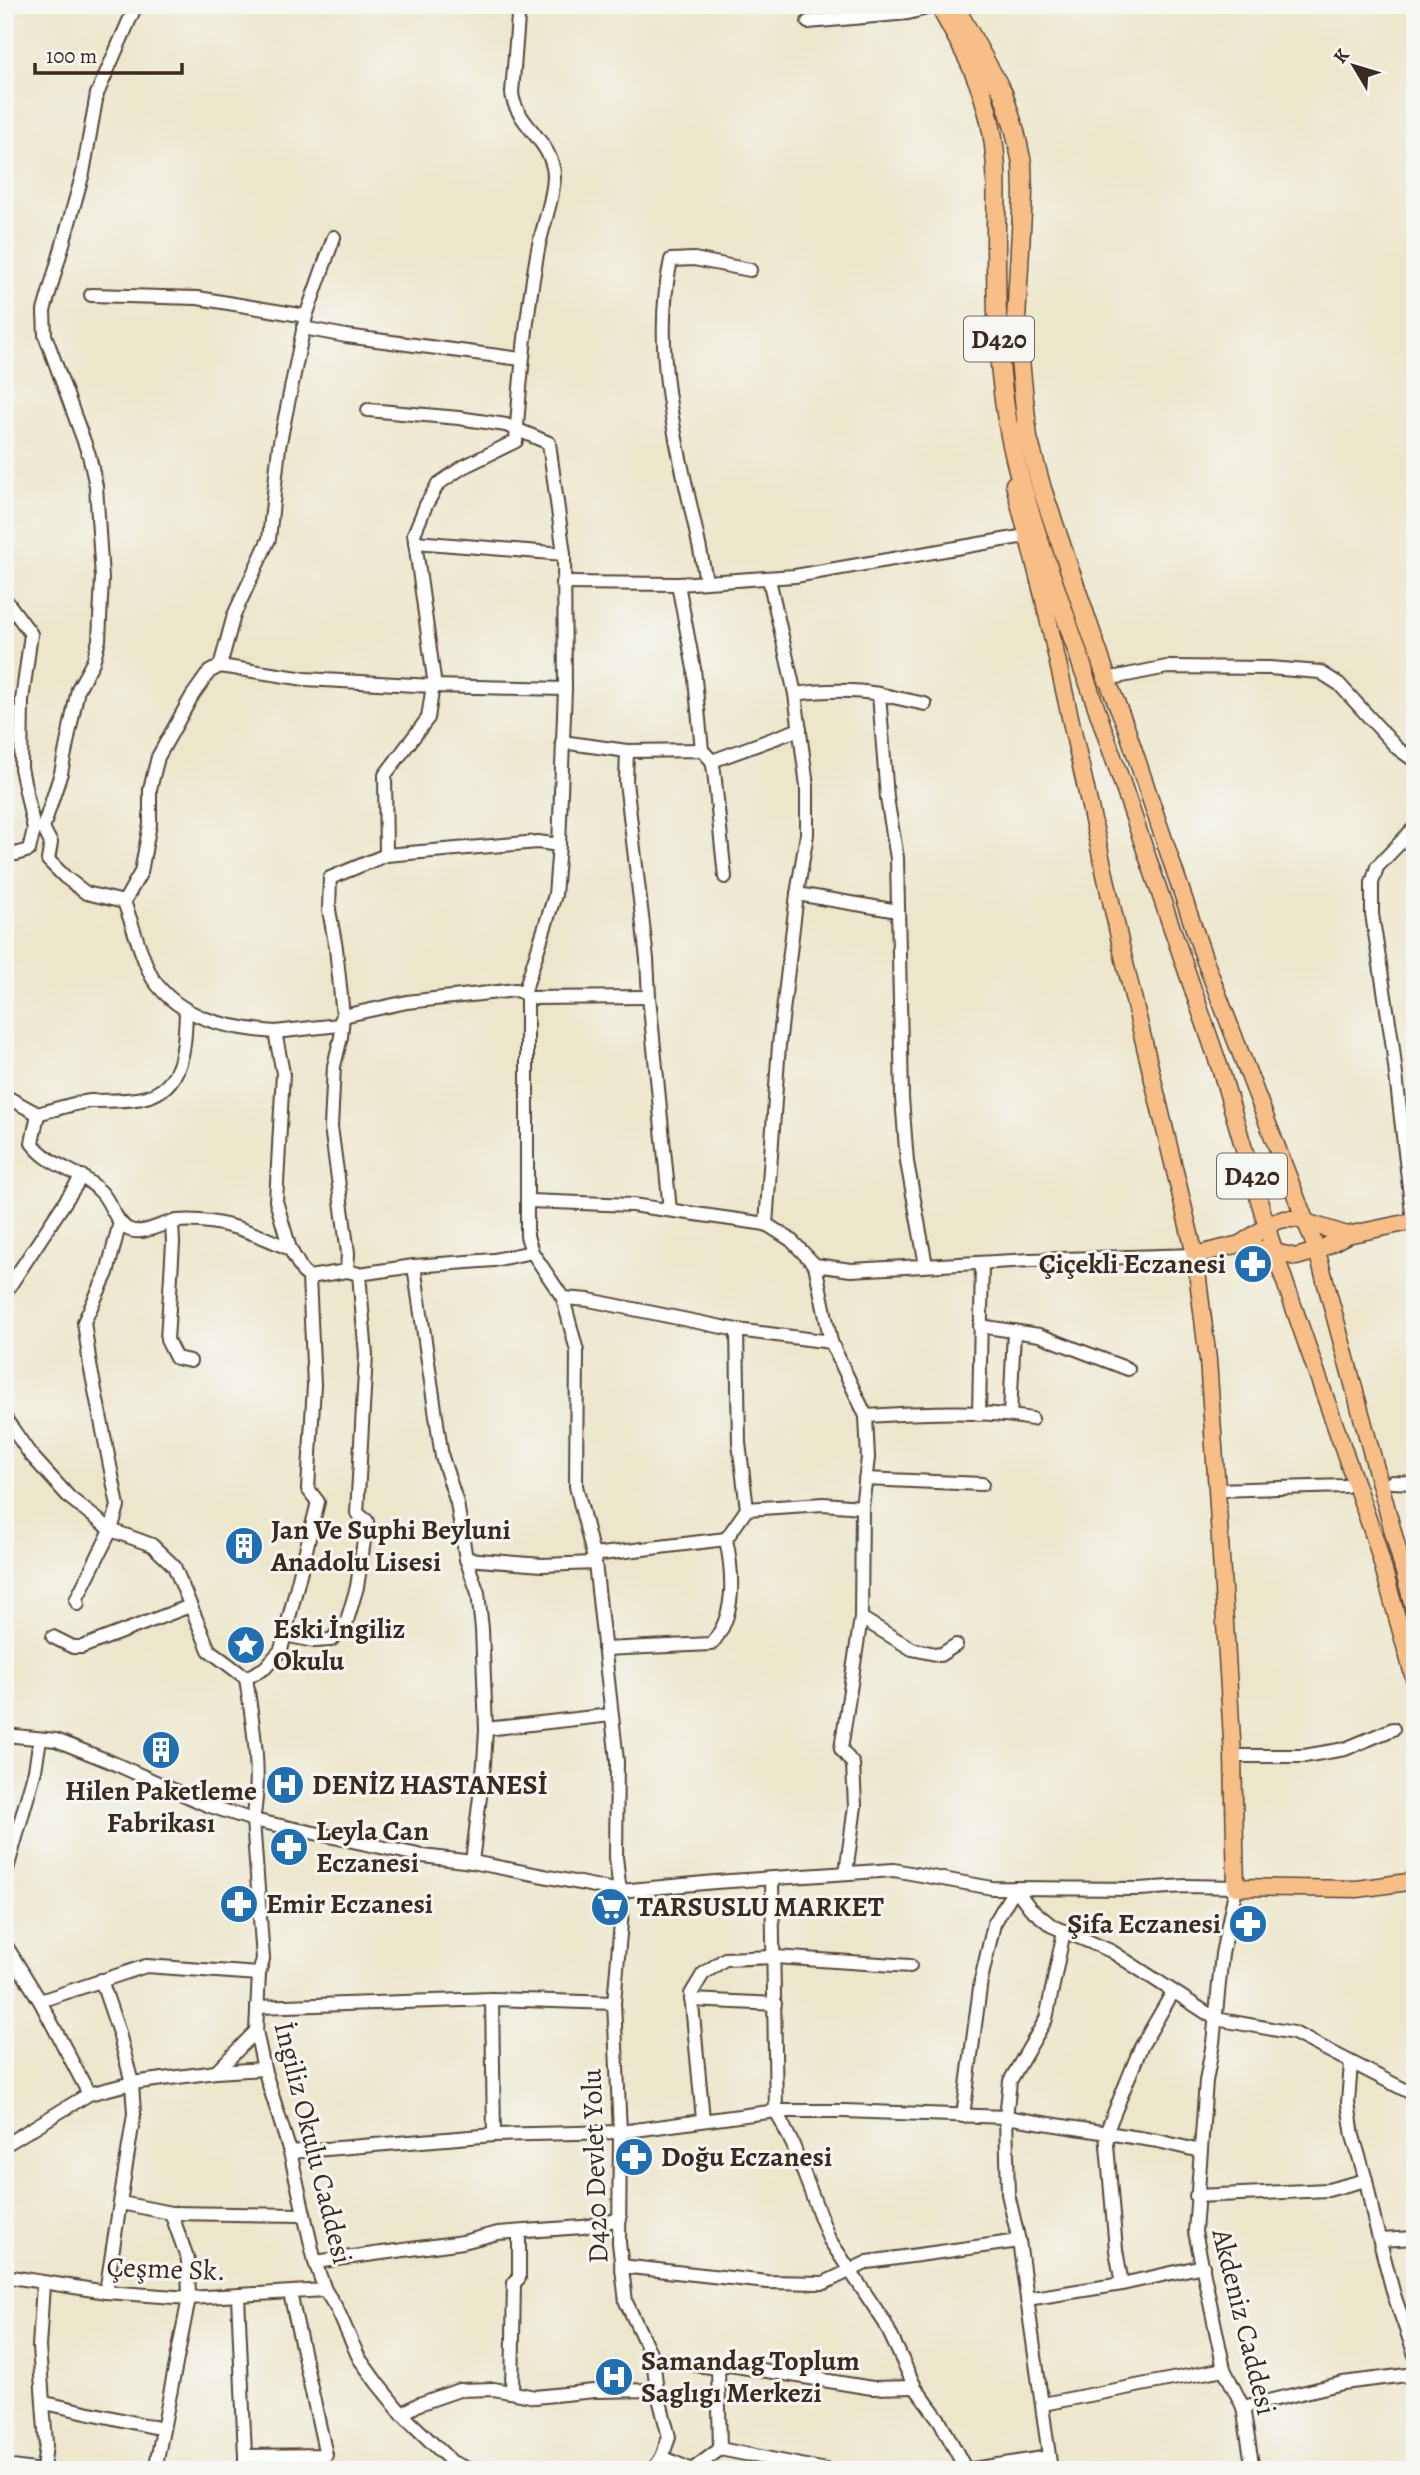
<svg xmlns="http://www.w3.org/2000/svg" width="1420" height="2475" viewBox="0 0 1420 2475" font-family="Alegreya,serif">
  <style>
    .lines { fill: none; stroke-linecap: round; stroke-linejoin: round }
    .minor-casing { stroke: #564638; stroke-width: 16 }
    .major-casing { stroke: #564638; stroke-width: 19 }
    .highway-casing { stroke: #564638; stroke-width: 21 }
    .minor { stroke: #fff; stroke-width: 12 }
    .major { stroke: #f7be87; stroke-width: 16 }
    .highway { stroke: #f7be87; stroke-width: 18 }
    .labels { text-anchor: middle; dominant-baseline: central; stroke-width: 6; stroke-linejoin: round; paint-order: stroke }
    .shield { fill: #f6f6f2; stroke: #73675e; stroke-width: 2 }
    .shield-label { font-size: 26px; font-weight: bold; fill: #3b2a1e }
    .poi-label { font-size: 28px; font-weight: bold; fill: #3b2a1e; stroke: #f6f6f2; text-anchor: start }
    .street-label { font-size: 28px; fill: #3b2a1e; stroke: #f6f6f2 }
  </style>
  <rect width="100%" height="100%" fill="#f6f6f2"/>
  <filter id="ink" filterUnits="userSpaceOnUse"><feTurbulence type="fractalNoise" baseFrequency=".0143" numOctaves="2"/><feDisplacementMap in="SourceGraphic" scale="14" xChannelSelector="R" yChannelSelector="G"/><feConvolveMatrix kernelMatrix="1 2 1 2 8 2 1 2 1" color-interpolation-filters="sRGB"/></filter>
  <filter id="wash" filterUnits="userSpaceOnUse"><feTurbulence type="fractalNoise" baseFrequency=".00686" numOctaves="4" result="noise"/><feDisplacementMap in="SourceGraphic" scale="28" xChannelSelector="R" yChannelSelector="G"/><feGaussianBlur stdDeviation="1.57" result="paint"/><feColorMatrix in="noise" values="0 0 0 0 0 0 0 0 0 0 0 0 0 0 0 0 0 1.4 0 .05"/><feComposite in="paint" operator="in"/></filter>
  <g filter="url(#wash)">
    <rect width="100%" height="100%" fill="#ece6ca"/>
  </g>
  <g filter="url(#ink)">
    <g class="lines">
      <defs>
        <g id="minor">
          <path d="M 808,22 L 908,13 L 938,5"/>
          <path d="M 91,295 L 198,298 L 306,316"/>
          <path d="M 303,328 L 346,336 L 521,359"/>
          <path d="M 368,410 L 459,418 L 506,425 L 549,443 L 564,554 L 565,689 L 559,845 L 555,895 L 524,993 L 527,998 L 527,1236 L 532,1252 L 563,1298 L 577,1351 L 576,1486 L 595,1563 L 617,1761 L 616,1857 L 622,1911 L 614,2003 L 620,2132 L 619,2243 L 626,2302 L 653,2359 L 657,2390 L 669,2437 L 662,2457 L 653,2470"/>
          <path d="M 415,542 L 564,554"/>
          <path d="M 706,581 C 688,476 647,368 671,260 L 694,259 L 750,270"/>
          <path d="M 562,583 L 678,584 L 795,576 L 1026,536"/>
          <path d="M 678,584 L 694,669 L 702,750"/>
          <path d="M 5,599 L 31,634 L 22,700 L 21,768 L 34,829 L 43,828 L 51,843 L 48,860 L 65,877 L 86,893 L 124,902 C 132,922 143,963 153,979 C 181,1020 229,1028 275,1032 L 283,1073 L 276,1201 L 290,1249 L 303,1272 L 309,1277 L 347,1271 L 359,1274 L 414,1266 L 494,1260 L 532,1252"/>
          <path d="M 220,666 L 305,679 L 433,686 L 565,689"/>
          <path d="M 1107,679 L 1167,667 L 1269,668 L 1320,672 L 1339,684 L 1397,748 L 1415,761"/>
          <path d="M 795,694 C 824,690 851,689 879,694 L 887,798 L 897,858 L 902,1098 L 907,1162 L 926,1265"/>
          <path d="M 879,694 L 925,704"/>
          <path d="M 562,742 L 627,751 L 702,750 L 712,761 L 714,771 L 725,877"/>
          <path d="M 627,751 L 626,782 L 647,959 L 649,997 L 670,1210"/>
          <path d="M 712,761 L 800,729"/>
          <path d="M 43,828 L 61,773 L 78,689 L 93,662 L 99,640 L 102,578 L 96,486 L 89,455 L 45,335 L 44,311 L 83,173 L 97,94 L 136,5"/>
          <path d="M 5,852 L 16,854 L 29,850 L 34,829"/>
          <path d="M 386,855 L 385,775 L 428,718 L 434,679 L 414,534 L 426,505 L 438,484 L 463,467 L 516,441 C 520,378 526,317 537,255 C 541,229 553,203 554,177 C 554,142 515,124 512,93 L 519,5"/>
          <path d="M 797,894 L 898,911"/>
          <path d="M 124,902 L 141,872 L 150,824 L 150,789 L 158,757 L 192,696 L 209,672 L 220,666 L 234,615 L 269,539 L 279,447 L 300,345 L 306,316 L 334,237"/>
          <path d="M 527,998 L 649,997"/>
          <path d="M 275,1032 L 339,1025 L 343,1016 L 407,1002 L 516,990 L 524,993"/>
          <path d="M 5,1096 L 38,1114 C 55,1109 74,1103 91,1101 C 109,1100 128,1102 146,1097 C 185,1087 185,1042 186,1010"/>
          <path d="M 38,1114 L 32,1143 C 53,1170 78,1168 101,1192 C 111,1202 116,1225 130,1230 C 145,1235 161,1223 177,1221 C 217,1217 255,1233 290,1249"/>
          <path d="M 529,1201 L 632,1205 L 766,1224 L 791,1240 L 815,1265 L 851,1270 L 1030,1260 L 1195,1255"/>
          <path d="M 1413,1221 L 1392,1041 L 1372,914 L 1372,883 L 1377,867 L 1415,827"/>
          <path d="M 172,1223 L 173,1243 L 167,1340 L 176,1358 L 190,1361"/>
          <path d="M 766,1224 L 779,1045 L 797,894 L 807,834 L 807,786 L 795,694 L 769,579"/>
          <path d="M 815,1265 L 831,1342 L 866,1416 L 868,1458 L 862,1507 L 861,1618 L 841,1749 L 853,1764 L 855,1806 L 846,1873"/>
          <path d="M 414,1266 L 442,1457 L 457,1503 L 466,1559 L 478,1593 L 482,1629 L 486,1729 L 484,1764 L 472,1862"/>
          <path d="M 347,1271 L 348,1253 L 331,1127 L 334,1066 L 341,1037 L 343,1016 L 336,948 L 329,910 L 330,878 L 386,855 L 538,842 L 559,845"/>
          <path d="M 5,1293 L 82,1176"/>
          <path d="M 563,1298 L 589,1300 L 737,1330 L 831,1342"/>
          <path d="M 980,1326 L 1039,1335 L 1128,1369"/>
          <path d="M 737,1330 L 739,1443 L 747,1509"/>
          <path d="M 979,1414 L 982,1264"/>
          <path d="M 1010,1415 L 1014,1331"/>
          <path d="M 866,1416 C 921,1413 978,1409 1032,1419"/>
          <path d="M 5,1418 L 30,1454 L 70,1498 L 111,1530 L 152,1545 L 174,1566 L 209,1650 L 246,1678 C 253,1725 262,1773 253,1820 L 263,1959 L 259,1974 L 256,2031 L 264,2069 L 290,2152 L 315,2262 L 325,2290 L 337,2309 L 359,2358 L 377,2383 L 402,2414 L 452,2462 L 470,2470"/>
          <path d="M 865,1479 L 982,1484"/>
          <path d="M 1392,1482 L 1415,1483"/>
          <path d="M 1217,1490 L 1346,1486"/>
          <path d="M 593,1555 L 726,1539"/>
          <path d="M 466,1559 L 542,1565 L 595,1563"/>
          <path d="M 78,1604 L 76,1600 L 111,1530 L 118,1506 L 90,1365 L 84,1322 L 107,1273 L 120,1222"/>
          <path d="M 861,1618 L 912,1649 L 940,1655 L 956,1645"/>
          <path d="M 285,1635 L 314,1641 L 331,1640 L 346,1624 L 357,1587 L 367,1521 L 357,1513 L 366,1355 L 359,1274"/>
          <path d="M 53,1637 L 73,1647 L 82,1647 L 190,1606"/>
          <path d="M 604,1649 L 711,1644 C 737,1616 733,1573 726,1539 L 747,1509 L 823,1504 L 862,1507"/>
          <path d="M 246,1678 L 265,1668 L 281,1650 L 318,1502 L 308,1489 L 314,1385 L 309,1277"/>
          <path d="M 486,1729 L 611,1715"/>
          <path d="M 5,1735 L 56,1740 L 111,1762 L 207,1805 L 253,1820 L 423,1856 L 472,1862 L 620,1891 L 715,1882 L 894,1870 L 992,1888 L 1139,1889 L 1186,1886 L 1236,1887 L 1222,1954 L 1213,2043 L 1206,2081 L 1195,2232 L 1224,2369 L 1243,2407 L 1253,2470"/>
          <path d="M 1233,1756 L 1304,1756 L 1345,1749 L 1393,1729"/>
          <path d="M 5,1876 L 35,1770 L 40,1739"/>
          <path d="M 772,1880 L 776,2111 L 793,2145 L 829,2239 L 885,2323 L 915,2387 L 940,2421 L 966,2470 L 1049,2457"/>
          <path d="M 5,1944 L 40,2001 L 89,2094"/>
          <path d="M 101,1980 L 119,2033 L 132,2083 L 134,2114 L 106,2292"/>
          <path d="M 492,1999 L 494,2135"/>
          <path d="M 691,2000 L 775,2004"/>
          <path d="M 40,2001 L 146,1966 L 259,1974"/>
          <path d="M 257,2007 L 492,1999 L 614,2003"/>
          <path d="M 1351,2063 L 1348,2103 L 1353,2136 L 1366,2180 L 1374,2219 L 1394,2295 L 1415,2355"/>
          <path d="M 216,2072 L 256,2031"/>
          <path d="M 963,2116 L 981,1980 L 994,1924 L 1015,1888 L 1030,1908 L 1052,1926 L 1111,1951 L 1216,2019 L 1294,2033 L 1415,2095"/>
          <path d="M 703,2119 L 691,1994 L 703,1974 L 725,1959 L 775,1957 L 910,1966"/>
          <path d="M 5,2145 L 89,2094 L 132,2083 L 216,2072 L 264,2069"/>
          <path d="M 290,2152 L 494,2135 L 620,2132 L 776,2111 L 844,2111 L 1006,2117 L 1158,2141 L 1200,2151"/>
          <path d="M 1196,2196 L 1328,2190 L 1366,2180"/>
          <path d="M 121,2203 L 171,2213 L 188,2260 L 189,2298 L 155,2470"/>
          <path d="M 171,2213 L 304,2215"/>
          <path d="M 1380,2240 L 1415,2238"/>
          <path d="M 315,2262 L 463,2242 L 498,2233 L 583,2227 L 620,2219"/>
          <path d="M 621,2266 L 767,2282 L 824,2283 L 868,2262 L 1019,2241"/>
          <path d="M 5,2276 L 106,2292 L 189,2298 L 325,2290"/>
          <path d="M 1122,2284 L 1116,2250 L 1106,2133 L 1141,2047 L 1173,1992"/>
          <path d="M 238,2296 L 245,2456"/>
          <path d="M 1027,2299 L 1122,2284 L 1203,2266"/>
          <path d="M 653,2359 L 718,2368 L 730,2365 L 872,2388 L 915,2387"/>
          <path d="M 512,2392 L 514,2283 L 519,2278 L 519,2233"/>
          <path d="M 45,2403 L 163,2429"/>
          <path d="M 1043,2404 L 1224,2369"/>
          <path d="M 1243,2407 L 1343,2383 L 1415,2374"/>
          <path d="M 402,2414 L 419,2404 L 459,2390 L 494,2389 L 535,2397 L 594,2391 L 657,2390"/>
          <path d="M 720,2449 L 826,2470"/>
          <path d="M 662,2457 L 692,2470"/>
          <path d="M 5,2466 L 34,2470"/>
          <path d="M 43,2470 L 46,2444 L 39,2347 L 43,2284"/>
          <path d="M 245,2470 L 245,2456 L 326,2455 L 290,2293"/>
          <path d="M 692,2470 L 720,2449 L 718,2368"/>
          <path d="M 1051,2470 L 1019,2241 L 1008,2194 L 1006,2117 L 1010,2081 L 1046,2019 L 1064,1931"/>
        </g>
        <g id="major">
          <path d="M 1014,484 L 1043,596 L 1123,955 L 1195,1255 L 1208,1360 L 1217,1490 L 1233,1756 L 1236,1887 L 1357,1889 L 1415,1881"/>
          <path d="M 1084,672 L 1222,1074 L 1274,1251 L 1376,1542 L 1415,1682"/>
          <path d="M 1107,679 L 1126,727 L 1205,961 L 1317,1251 L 1415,1613"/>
          <path d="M 1240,1244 L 1296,1257 L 1317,1251 L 1347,1235 L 1415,1221"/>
          <path d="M 1195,1255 L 1240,1244 L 1272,1223 L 1284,1219 L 1296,1219 L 1347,1235"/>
        </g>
        <g id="highway">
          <path d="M 939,5 C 957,38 976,69 986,106 C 998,146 997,186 996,227 C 996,282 996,337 1003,392 C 1014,488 1055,580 1084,672"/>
          <path d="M 954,5 L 1003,93 L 1015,131 L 1022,163 L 1023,195 L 1016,321 L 1028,438 L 1042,489 L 1107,679"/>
        </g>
      </defs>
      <use href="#minor" class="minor-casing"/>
      <use href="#major" class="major-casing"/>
      <use href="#highway" class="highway-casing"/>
      <use href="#minor" class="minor"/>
      <use href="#major" class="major"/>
      <use href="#highway" class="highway"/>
    </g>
  </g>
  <defs>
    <symbol id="pharmacy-disc" viewBox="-11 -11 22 22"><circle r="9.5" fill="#1f6fb2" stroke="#f6f6f2"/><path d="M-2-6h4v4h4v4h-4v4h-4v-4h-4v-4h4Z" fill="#fff"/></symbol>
    <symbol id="building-disc" viewBox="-11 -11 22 22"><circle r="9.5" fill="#1f6fb2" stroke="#f6f6f2"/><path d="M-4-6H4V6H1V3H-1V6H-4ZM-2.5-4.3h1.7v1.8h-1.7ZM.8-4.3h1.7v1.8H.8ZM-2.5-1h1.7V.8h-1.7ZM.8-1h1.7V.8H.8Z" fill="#fff"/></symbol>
    <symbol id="sight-disc" viewBox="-11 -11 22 22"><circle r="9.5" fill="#1f6fb2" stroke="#f6f6f2"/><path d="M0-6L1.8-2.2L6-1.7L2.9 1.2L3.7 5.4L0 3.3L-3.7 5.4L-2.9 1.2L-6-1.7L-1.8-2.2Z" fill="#fff"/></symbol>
    <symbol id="hospital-disc" viewBox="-11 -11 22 22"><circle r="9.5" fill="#1f6fb2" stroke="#f6f6f2"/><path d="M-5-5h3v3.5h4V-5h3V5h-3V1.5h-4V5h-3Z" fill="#fff"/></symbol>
    <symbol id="supermarket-disc" viewBox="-11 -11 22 22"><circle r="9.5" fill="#1f6fb2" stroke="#f6f6f2"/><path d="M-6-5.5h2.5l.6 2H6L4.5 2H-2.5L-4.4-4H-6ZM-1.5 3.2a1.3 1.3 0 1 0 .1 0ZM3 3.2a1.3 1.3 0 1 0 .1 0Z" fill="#fff"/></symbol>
  </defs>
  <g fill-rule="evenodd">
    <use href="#pharmacy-disc" x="1231" y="1242" width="44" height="44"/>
    <use href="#building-disc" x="222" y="1524" width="44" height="44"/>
    <use href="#sight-disc" x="224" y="1623" width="44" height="44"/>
    <use href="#building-disc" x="139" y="1728" width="44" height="44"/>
    <use href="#hospital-disc" x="263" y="1763" width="44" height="44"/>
    <use href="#pharmacy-disc" x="267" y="1825" width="44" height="44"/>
    <use href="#pharmacy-disc" x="217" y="1882" width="44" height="44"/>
    <use href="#supermarket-disc" x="588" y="1885" width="44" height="44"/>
    <use href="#pharmacy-disc" x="1226" y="1902" width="44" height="44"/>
    <use href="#pharmacy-disc" x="612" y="2135" width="44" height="44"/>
    <use href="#hospital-disc" x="592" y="2355" width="44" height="44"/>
  </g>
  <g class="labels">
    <g class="shield">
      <rect x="964" y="316.5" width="70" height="45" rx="5"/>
      <rect x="1217" y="1153.5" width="70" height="45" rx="5"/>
    </g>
    <g class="shield-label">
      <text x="999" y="339">D420</text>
      <text x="1252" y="1176">D420</text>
    </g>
    <g class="poi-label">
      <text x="1226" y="1264" text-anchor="end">Çiçekli Eczanesi</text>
      <text x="271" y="1530">Jan Ve Suphi Beyluni<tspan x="271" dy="32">Anadolu Lisesi</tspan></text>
      <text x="273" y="1629">Eski İngiliz<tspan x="273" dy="32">Okulu</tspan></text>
      <text x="312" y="1785">DENİZ HASTANESİ</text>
      <text x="161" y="1791" text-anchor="middle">Hilen Paketleme<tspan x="161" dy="32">Fabrikası</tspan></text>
      <text x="316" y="1831">Leyla Can<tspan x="316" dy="32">Eczanesi</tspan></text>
      <text x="266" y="1904">Emir Eczanesi</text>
      <text x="637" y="1907">TARSUSLU MARKET</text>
      <text x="1221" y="1924" text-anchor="end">Şifa Eczanesi</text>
      <text x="661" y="2157">Doğu Eczanesi</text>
      <text x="641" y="2361">Samandag Toplum<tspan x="641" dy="32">Saglıgı Merkezi</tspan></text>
    </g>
    <g class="street-label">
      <text transform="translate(313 2143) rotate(76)">İngiliz Okulu Caddesi</text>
      <text transform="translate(595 2166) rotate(-92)">D420 Devlet Yolu</text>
      <text transform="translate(166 2269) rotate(2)">Çeşme Sk.</text>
      <text transform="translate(1244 2322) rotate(76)">Akdeniz Caddesi</text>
    </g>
  </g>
  <rect width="1420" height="2475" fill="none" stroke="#f6f6f2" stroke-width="28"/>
  <g transform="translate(1354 66) rotate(308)" stroke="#f6f6f2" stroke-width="5" paint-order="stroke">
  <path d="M0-5L12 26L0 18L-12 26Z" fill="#3b2a1e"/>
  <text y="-10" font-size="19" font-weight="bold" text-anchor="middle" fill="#3b2a1e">K</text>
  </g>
  <path d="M35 63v10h147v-10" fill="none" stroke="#3b2a1e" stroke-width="3.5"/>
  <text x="46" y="63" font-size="21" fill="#3b2a1e" stroke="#f6f6f2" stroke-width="5" paint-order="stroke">100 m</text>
</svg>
